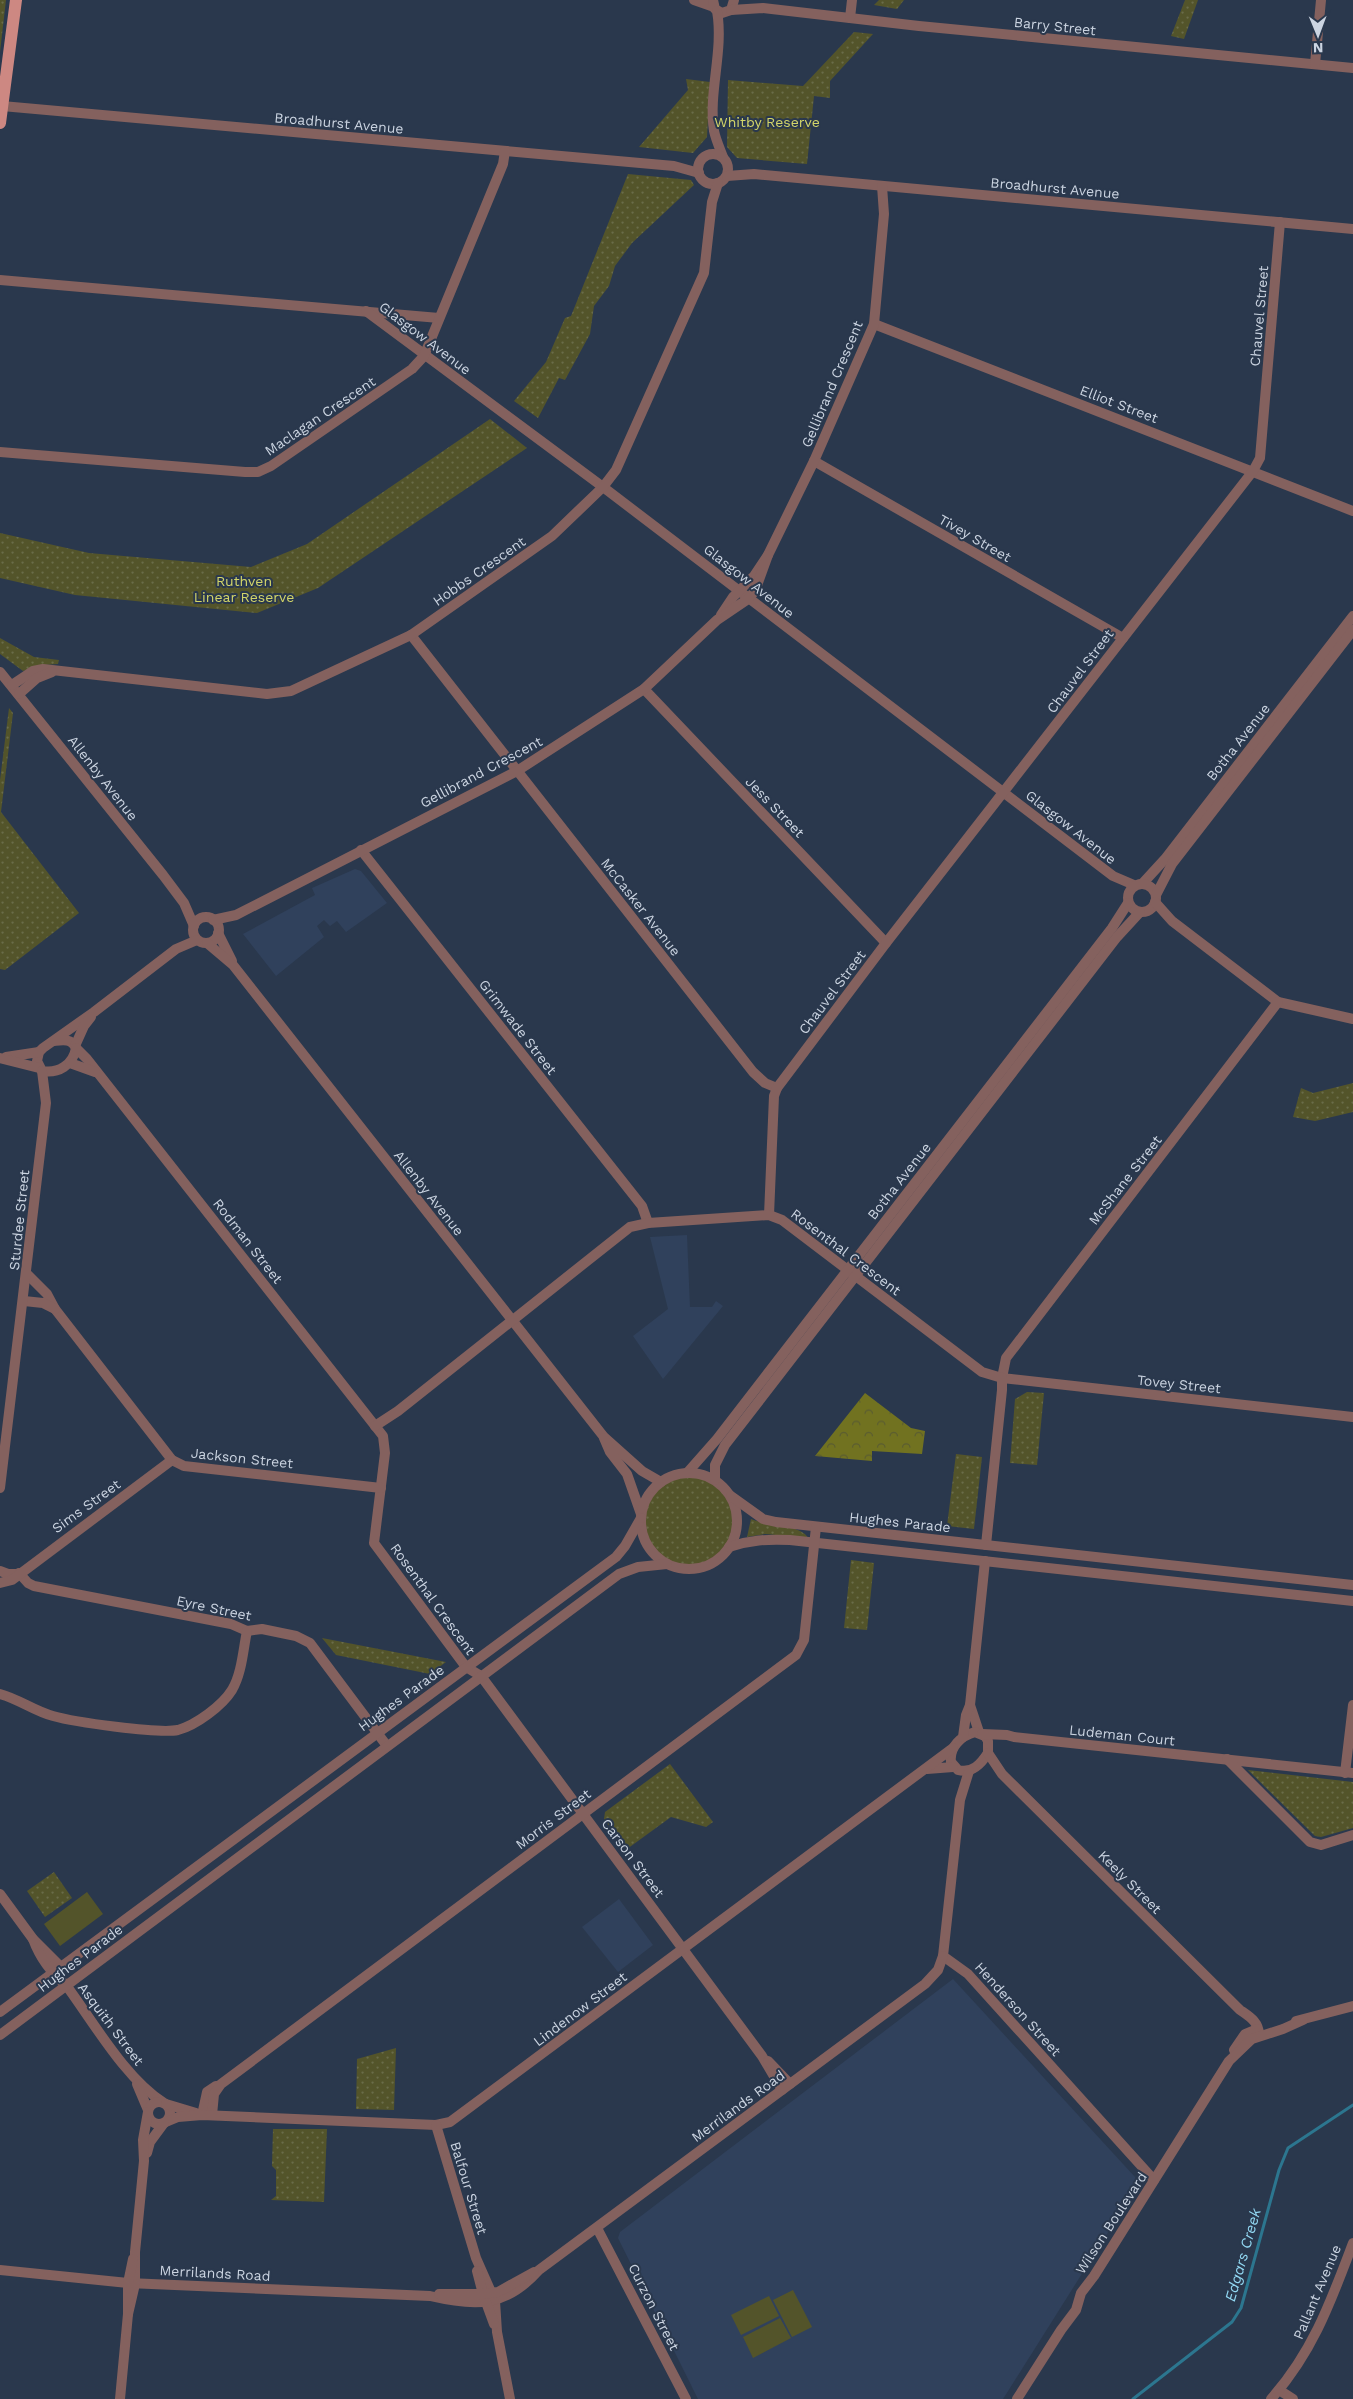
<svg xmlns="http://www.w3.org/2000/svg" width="1353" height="2399" viewBox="0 0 1353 2399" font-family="'Work Sans',sans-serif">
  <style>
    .built { fill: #30415c }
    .grass { fill: url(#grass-dots) }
    .forest { fill: url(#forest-crowns) }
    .pitch { fill: #53542a }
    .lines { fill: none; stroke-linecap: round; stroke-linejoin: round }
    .stream { stroke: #2c768f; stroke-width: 3 }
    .minor { stroke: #84615e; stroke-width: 10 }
    .major { stroke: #cd8882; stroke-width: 12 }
    .labels { text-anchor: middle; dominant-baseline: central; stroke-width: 4; stroke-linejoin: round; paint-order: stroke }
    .street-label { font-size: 14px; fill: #cbd4e1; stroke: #2a384d }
    .park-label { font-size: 14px; fill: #d4d669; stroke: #2a384d }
    .water-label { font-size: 15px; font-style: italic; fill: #92d8f3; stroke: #2a384d }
  </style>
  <defs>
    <pattern id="grass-dots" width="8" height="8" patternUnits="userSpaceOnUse" patternTransform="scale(1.25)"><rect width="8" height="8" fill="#53542a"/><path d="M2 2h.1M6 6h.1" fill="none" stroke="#6a6c49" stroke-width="1.8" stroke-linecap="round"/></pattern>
    <pattern id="forest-crowns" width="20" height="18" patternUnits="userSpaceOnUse" patternTransform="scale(1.25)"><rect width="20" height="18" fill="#717220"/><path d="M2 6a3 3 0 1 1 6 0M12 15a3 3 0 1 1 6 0" fill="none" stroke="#5a5c30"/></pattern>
  </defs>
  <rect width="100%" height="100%" fill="#2a384d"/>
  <g class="built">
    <path d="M 355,869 L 361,871 L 387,903 L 346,932 L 337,921 L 330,926 L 324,920 L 317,926 L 324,937 L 276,976 L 243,934 L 315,895 L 312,888 Z"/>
    <path d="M 687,1235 L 690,1307 L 712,1307 L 716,1301 L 723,1306 L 663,1379 L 633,1336 L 668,1309 L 650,1237 Z"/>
    <path d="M 619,1899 L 653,1945 L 618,1972 L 582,1927 Z"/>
    <path d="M 953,1979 L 1135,2177 L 1136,2188 L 1003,2399 L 698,2399 L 618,2238 L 620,2232 Z"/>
  </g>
  <g class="grass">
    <path d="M 0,0 L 6,0 L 0,52 Z"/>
    <path d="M 879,0 L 904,0 L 897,9 L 874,5 Z"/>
    <path d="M 1185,0 L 1198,0 L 1184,39 L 1171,36 Z"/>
    <path d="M 854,32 L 873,34 L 830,81 L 830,98 L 814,96 L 807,164 L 737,158 L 727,147 L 728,80 L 803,86 Z"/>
    <path d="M 686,79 L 710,82 L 707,137 L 693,153 L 639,147 L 688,90 Z"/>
    <path d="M 628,174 L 691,180 L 694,185 L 632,243 L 615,266 L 609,286 L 594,306 L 590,334 L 565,380 L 559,378 L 538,418 L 514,401 L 546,362 L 565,318 L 571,316 Z"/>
    <path d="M 490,419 L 527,448 L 318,588 L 257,613 L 75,595 L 0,578 L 0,533 L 89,553 L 251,567 L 307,544 Z"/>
    <path d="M 0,638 L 34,657 L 59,660 L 58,664 L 44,665 L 23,671 L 0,654 Z"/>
    <path d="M 9,708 L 13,713 L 1,812 L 79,913 L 5,970 L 0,969 L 0,780 Z"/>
    <path d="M 1353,1083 L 1353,1112 L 1315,1121 L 1293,1117 L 1301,1088 L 1313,1093 Z"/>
    <path d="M 1027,1392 L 1044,1393 L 1037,1465 L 1010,1463 L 1015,1399 Z"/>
    <path d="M 956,1454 L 982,1457 L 974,1529 L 947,1526 Z"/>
    <circle cx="689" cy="1521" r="44"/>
    <path d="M 751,1519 C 765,1525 802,1525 808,1538 L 765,1534 L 747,1537 Z"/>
    <path d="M 851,1560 L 874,1563 L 867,1630 L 844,1628 Z"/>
    <path d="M 322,1638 L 446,1662 L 430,1674 L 336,1655 Z"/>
    <path d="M 670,1764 L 713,1822 L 706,1827 L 671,1817 L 627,1849 L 604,1819 L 605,1812 Z"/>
    <path d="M 1248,1770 L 1353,1782 L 1353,1828 L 1321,1837 L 1315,1836 Z"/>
    <path d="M 54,1872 L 72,1898 L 45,1917 L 27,1891 Z"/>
    <path d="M 396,2048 L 394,2110 L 356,2109 L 357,2059 Z"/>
    <path d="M 273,2129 L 327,2129 L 324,2202 L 271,2200 L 276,2196 L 276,2170 L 272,2166 Z"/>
  </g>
  <path class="forest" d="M 865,1393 L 911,1428 L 925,1431 L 922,1454 L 872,1451 L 872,1461 L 815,1456 Z"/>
  <g class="pitch">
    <path d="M 87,1892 L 103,1914 L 60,1946 L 44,1924 Z"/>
    <path d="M 793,2290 L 812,2327 L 792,2337 L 773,2300 Z"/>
    <path d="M 769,2296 L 779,2316 L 741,2335 L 731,2315 Z"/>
    <path d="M 780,2318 L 791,2338 L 753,2358 L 743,2337 Z"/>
  </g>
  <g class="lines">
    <path class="stream" d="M 1133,2399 L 1232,2322 L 1241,2308 L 1279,2170 L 1288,2148 L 1353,2105"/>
    <g class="minor">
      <path d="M 694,0 L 714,7"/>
      <path d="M 713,0 L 715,9 L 722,13 L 731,10 L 734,0"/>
      <path d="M 731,10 L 763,8 L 919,26 L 1353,68"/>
      <path d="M 717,11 C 724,51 708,92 714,131 C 716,140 720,149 723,157"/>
      <path d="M 850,18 L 852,0"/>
      <path d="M 1315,64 L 1321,0"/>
      <path d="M 2,106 L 674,166 L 699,173"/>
      <circle cx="713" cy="169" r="15"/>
      <path d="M 727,176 L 754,174 L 1353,229"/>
      <path d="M 0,280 L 439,318"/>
      <path d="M 366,311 L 603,487 L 1113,876 L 1134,885"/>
      <path d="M 874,324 L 1353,511"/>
      <path d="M 0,452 L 245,472 L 258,472 L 271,466 L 412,369 L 424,356 L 503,164 L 505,151"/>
      <path d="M 814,461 L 1123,638"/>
      <path d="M 721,615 L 733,597 L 754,576 L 768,555 L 814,461 L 874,324 L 884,214 L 882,186"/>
      <path d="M 411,635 L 753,1072 L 765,1083 L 777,1088"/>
      <path d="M 0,672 L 163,875 L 184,903 L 194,926"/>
      <path d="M 12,685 L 33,671 L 43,669 L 267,694 L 291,691 L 411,635 L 552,536 L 603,487 L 616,470 L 704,273 L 712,202 L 718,183"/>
      <path d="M 644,689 L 886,943"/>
      <path d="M 19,694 L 37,678 L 52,672"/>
      <path d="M 361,850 L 642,1206 L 648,1223"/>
      <path d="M 1143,883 L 1165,859 L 1353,616"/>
      <circle cx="1142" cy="898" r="14"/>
      <path d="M 1156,895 L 1172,864 L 1353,630"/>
      <path d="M 1155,902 L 1172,921 L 1278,1002 L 1353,1019"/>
      <circle cx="206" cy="930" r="13"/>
      <path d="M 213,920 L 236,915 L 517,771 L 644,689 L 717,620 L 748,599 L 755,591 L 768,555"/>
      <path d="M 218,933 L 232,961"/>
      <path d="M 207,943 L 233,965 L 604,1437 L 642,1471 L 661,1482"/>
      <path d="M 1278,1002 L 1006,1358 L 1002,1378 L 1353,1417"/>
      <path d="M 53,1041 C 63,1040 71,1038 76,1048 C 73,1065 58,1074 42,1071 L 37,1061 L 39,1052 L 43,1048 L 94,1012 L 176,949 L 197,940"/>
      <path d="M 75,1046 L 84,1026 L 91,1017"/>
      <path d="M 76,1048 L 87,1059 L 383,1436 L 385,1453 L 374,1543 L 466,1667 L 481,1676 L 762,2056 L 782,2090"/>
      <path d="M 6,1057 L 39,1052"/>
      <path d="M 0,1058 L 39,1068"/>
      <path d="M 70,1063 L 95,1072"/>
      <path d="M 769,1215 L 774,1096 L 777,1088 L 886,943 L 1253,471 L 1260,458 L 1280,222"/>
      <path d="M 27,1274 L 47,1294 L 55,1309 L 172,1460 L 184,1466 L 381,1488"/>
      <path d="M 24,1301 L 43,1303 L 55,1309"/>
      <path d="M 375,1426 L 398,1411 L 630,1227 L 648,1223 L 769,1215 L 782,1220 L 982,1372 L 1002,1378 L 1002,1390 L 986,1545"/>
      <path d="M 604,1438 L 610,1452 L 627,1474 L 641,1514"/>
      <path d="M 687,1473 L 717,1439 L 1112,928 L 1128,903"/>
      <circle cx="689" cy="1521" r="48"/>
      <path d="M 715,1480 L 715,1465 L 725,1445 L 1117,937 L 1140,912"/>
      <path d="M 0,1488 L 46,1103 L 42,1071"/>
      <path d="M 731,1496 L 763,1519 L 776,1522 L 1353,1585"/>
      <path d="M 729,1547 C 750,1540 767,1539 790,1540 L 1353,1601"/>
      <path d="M 0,1571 L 8,1574 L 17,1574"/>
      <path d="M 19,1573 L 28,1583 L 34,1586 L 231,1624 L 247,1631 L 262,1629 L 296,1636 L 310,1643 L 387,1746"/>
      <path d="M 0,1583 L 12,1580 L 172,1460"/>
      <path d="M 0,1694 C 19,1699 34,1711 53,1716 C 74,1722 158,1734 178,1730 C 196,1725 222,1706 232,1690 C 242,1673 243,1650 247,1631"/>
      <path d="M 970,1705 L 979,1732"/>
      <path d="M 975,1732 L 985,1736 L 988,1741 L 988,1753 C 981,1764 972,1774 958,1770 L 951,1762 C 949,1747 961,1736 975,1732 Z"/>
      <path d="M 982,1734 L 1007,1735 L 1014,1737 L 1353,1773"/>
      <path d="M 963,1737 L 966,1715 L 970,1705 L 985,1561"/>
      <path d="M 988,1753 L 1002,1774 L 1240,2010 C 1250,2017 1259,2022 1259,2035"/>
      <path d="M 1227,1759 L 1310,1842 L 1321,1845 L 1353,1835"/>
      <path d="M 927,1769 L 953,1767"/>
      <path d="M 969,1771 L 960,1800 L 943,1956 L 968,1974 L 1154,2180"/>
      <path d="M 1345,1773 L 1353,1705"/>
      <path d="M 0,1894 L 33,1939 L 61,1967 L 62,1973"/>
      <path d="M 33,1939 C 40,1958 50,1972 66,1985 C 94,2023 125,2078 164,2103"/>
      <path d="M 0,2012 L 616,1557 L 625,1546 L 641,1518"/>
      <path d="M 1296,2021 L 1353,2006"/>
      <path d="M 0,2035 L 619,1574 L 638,1567 L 667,1564"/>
      <path d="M 1234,2050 L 1245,2034 L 1257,2029"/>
      <path d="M 768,2061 L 790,2084"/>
      <path d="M 137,2084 L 148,2110"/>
      <circle cx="159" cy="2113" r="11"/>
      <path d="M 166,2104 L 196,2113"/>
      <path d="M 202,2115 L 207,2092 L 216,2086"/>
      <path d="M 212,2115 L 214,2094 L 221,2084 L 796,1655 L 804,1640 L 816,1527"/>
      <path d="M 166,2122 L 178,2117 L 202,2115 L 436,2125 L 450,2122 L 953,1748"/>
      <path d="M 436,2125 L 476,2258 L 495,2301 L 497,2332 L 510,2399"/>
      <path d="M 147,2153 L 150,2142 L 164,2123"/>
      <path d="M 597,2228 L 686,2399"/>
      <path d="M 0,2270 L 128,2283 L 430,2296 C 477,2307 506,2307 539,2270 L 925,1984 L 938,1970 L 943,1956"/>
      <path d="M 477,2271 L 483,2294 L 494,2324"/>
      <path d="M 439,2294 L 483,2294 L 498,2292 L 534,2272"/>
      <path d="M 128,2314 L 135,2284 L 135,2252 L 144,2161 L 143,2140 L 148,2112"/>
      <path d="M 1279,2390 L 1293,2399"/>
      <path d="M 120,2399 L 128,2314 L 128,2283 L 133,2259"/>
      <path d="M 1017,2399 L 1061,2330 L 1076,2310 L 1081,2293 L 1094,2276 L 1229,2061 L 1252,2039 L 1283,2029 L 1303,2020"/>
      <path d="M 1271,2399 C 1313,2352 1331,2301 1353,2243"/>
    </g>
    <path class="major" d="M 0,123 L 16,0"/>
  </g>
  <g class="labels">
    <g class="street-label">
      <text transform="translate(1055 26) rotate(6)">Barry Street</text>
      <text transform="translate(339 123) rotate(5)">Broadhurst Avenue</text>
      <text transform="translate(1055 188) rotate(5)">Broadhurst Avenue</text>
      <text transform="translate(1259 316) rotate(-85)">Chauvel Street</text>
      <text transform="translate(425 338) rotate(37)">Glasgow Avenue</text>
      <text transform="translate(832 384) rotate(-67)">Gellibrand Crescent</text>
      <text transform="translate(1119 404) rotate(21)">Elliot Street</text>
      <text transform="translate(320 416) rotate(-34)">Maclagan Crescent</text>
      <text transform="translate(975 538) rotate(30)">Tivey Street</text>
      <text transform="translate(479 571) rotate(-35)">Hobbs Crescent</text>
      <text transform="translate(749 581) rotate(38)">Glasgow Avenue</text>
      <text transform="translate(1080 671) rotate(-53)">Chauvel Street</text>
      <text transform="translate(1238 742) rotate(-52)">Botha Avenue</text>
      <text transform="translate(481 772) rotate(-28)">Gellibrand Crescent</text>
      <text transform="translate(103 778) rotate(52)">Allenby Avenue</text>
      <text transform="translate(775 807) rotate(46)">Jess Street</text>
      <text transform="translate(1071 827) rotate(38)">Glasgow Avenue</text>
      <text transform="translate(641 907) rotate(52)">McCasker Avenue</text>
      <text transform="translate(832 992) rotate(-53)">Chauvel Street</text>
      <text transform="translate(518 1027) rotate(52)">Grimwade Street</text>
      <text transform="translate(1125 1180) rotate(-52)">McShane Street</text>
      <text transform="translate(899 1181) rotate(-52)">Botha Avenue</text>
      <text transform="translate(429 1193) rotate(52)">Allenby Avenue</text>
      <text transform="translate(19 1220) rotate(-84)">Sturdee Street</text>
      <text transform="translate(248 1241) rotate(52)">Rodman Street</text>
      <text transform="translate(846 1252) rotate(37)">Rosenthal Crescent</text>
      <text transform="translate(1179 1384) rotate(6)">Tovey Street</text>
      <text transform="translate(242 1458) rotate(6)">Jackson Street</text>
      <text transform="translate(86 1506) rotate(-36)">Sims Street</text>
      <text transform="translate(900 1522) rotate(6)">Hughes Parade</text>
      <text transform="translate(433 1599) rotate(54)">Rosenthal Crescent</text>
      <text transform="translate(214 1608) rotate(12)">Eyre Street</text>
      <text transform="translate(401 1698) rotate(-36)">Hughes Parade</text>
      <text transform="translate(1122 1735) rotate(6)">Ludeman Court</text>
      <text transform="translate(553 1819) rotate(-37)">Morris Street</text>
      <text transform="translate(633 1858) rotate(53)">Carson Street</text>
      <text transform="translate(1130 1882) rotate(45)">Keely Street</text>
      <text transform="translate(80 1958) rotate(-37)">Hughes Parade</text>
      <text transform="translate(580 2009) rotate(-37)">Lindenow Street</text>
      <text transform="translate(1018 2009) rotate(48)">Henderson Street</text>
      <text transform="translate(111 2024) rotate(53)">Asquith Street</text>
      <text transform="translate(738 2106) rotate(-36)">Merrilands Road</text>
      <text transform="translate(469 2188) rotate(73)">Balfour Street</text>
      <text transform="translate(1111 2223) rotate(-57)">Wilson Boulevard</text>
      <text transform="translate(215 2273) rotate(3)">Merrilands Road</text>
      <text transform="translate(1317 2292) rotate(-67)">Pallant Avenue</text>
      <text transform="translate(654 2307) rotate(63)">Curzon Street</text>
    </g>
    <g class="park-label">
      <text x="767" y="122">Whitby Reserve</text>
      <text x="244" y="581">Ruthven<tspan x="244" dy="16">Linear Reserve</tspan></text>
    </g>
    <g class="water-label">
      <text transform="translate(1243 2255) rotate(-74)">Edgars Creek</text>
    </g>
  </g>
  <g transform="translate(1318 35) rotate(179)" stroke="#2a384d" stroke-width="4" paint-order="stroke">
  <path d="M0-4L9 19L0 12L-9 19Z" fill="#cbd4e1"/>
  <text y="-8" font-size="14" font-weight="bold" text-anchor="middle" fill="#cbd4e1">N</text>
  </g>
</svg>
